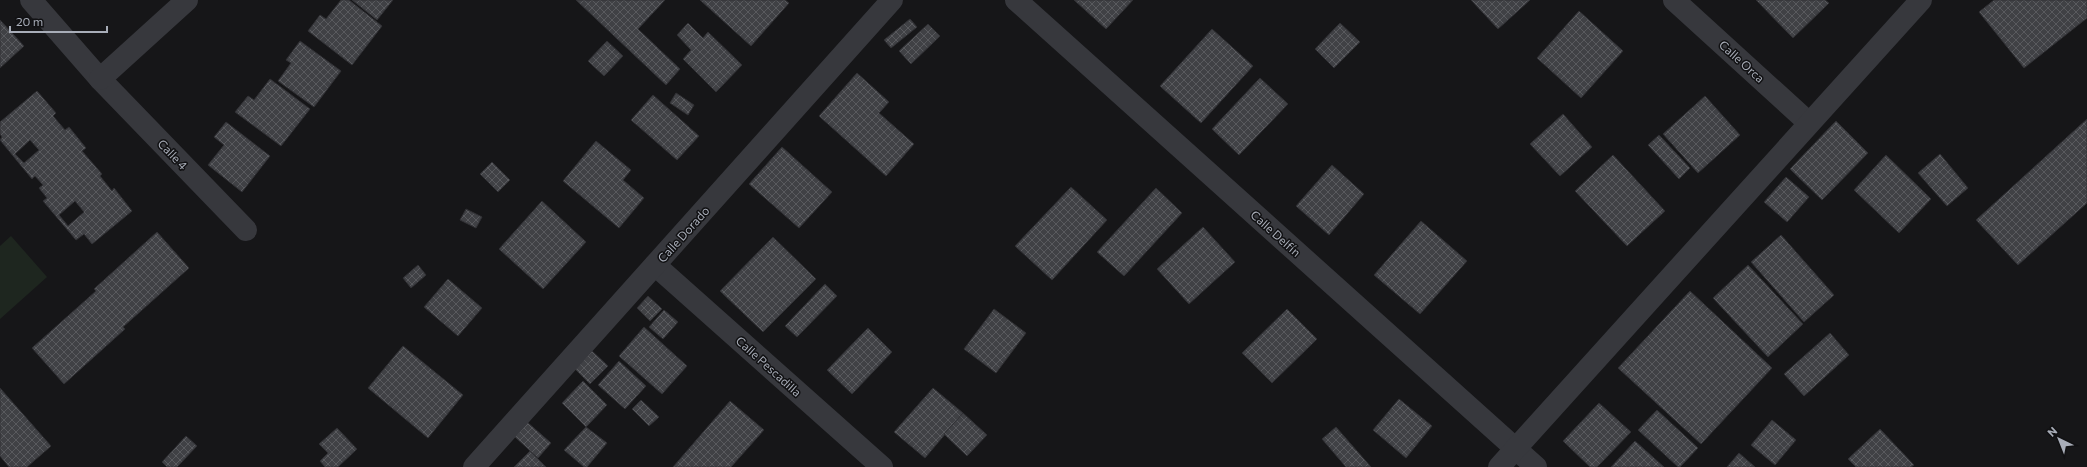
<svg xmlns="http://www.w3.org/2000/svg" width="2087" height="467" viewBox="0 0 2087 467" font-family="Commissioner,sans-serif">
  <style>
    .pitch { fill: #1e261f }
    .building { fill: url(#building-cross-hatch); stroke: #303034; fill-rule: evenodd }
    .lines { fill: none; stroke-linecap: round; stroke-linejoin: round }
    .minor { stroke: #37383d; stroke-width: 22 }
    .labels { text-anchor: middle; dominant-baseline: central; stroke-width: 3; stroke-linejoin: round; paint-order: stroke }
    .street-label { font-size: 12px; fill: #a8adb8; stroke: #111113 }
  </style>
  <defs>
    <pattern id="building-cross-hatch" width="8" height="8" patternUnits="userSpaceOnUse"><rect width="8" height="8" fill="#404145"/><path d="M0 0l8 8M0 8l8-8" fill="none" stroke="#595a5e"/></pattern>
  </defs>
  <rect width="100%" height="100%" fill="#161618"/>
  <path class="pitch" d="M 11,236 L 47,277 L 0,319 L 0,246 Z"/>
  <g class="building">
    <path d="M 341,0 L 349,0 L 382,26 L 352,65 L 308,31 L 320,15 L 326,19 Z"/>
    <path d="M 352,0 L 393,0 L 377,20 Z"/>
    <path d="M 576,0 L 665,0 L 638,29 L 680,69 L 666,85 Z"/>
    <path d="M 700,0 L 785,0 L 789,3 L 751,46 Z"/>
    <path d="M 1074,0 L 1133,0 L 1106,29 Z"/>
    <path d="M 1471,0 L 1530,0 L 1498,29 Z"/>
    <path d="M 1756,0 L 1825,0 L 1829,3 L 1793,38 Z"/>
    <path d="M 1994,0 L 2087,0 L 2087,18 L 2024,68 L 1979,12 Z"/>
    <path d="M 1579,11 L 1623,51 L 1581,98 L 1537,58 Z"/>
    <path d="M 910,19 L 917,27 L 891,48 L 884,40 Z"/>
    <path d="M 0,20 L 24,46 L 0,68 Z"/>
    <path d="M 688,23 L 703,38 L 708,32 L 742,65 L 716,92 L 683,59 L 691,50 L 677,35 Z"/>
    <path d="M 1340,23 L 1360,42 L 1334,68 L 1315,49 Z"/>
    <path d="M 928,24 L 940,36 L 911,64 L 899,51 Z"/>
    <path d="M 1212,29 L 1253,66 L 1201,123 L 1160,86 Z"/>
    <path d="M 300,41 L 341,71 L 314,107 L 278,81 L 291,63 L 286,60 Z"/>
    <path d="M 607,41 L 623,56 L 604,76 L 588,61 Z"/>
    <path d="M 857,73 L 889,102 L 879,113 L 914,144 L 886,176 L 819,116 Z"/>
    <path d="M 1260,78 L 1288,104 L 1239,155 L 1212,129 Z"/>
    <path d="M 270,79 L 310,109 L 281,146 L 235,112 L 248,96 L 254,100 Z"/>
    <path d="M 37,91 L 56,113 L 53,116 L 65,130 L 69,127 L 86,148 L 82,151 L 102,174 L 100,176 L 112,191 L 114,188 L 132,211 L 92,244 L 84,234 L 76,240 L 43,201 L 47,198 L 39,188 L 43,185 L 35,176 L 32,179 L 0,140 L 2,137 L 0,134 L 0,122 ZM 30,140 L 39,150 L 24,163 L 15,154 ZM 75,201 L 84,212 L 68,226 L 59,215 Z"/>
    <path d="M 676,93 L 694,105 L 688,115 L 670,103 Z"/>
    <path d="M 653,95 L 699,136 L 677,160 L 631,120 Z"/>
    <path d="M 1705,96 L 1740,135 L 1698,173 L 1663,134 Z"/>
    <path d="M 1563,114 L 1592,147 L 1560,176 L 1530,144 Z"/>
    <path d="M 2087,119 L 2087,203 L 2018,265 L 1976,220 Z"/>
    <path d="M 1836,121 L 1868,153 L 1822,200 L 1790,169 Z"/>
    <path d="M 226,122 L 270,156 L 242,192 L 208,165 L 224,145 L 214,137 Z"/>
    <path d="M 1659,135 L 1690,168 L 1679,179 L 1648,145 Z"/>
    <path d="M 596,141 L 631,170 L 623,180 L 644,198 L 619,228 L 563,181 Z"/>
    <path d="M 782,147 L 832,192 L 799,228 L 749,184 Z"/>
    <path d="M 1940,154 L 1968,188 L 1947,206 L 1918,173 Z"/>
    <path d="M 1613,155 L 1665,211 L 1627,246 L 1575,191 Z"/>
    <path d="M 1886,155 L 1931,199 L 1899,233 L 1854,190 Z"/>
    <path d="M 492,162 L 510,180 L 498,192 L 480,174 Z"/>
    <path d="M 1332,165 L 1364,194 L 1329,235 L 1296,206 Z"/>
    <path d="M 1786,177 L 1809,197 L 1787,222 L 1764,202 Z"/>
    <path d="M 1071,187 L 1107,220 L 1052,280 L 1015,246 Z"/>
    <path d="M 1156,188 L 1182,213 L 1124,276 L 1097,252 Z"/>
    <path d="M 542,201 L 586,242 L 543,289 L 499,249 Z"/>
    <path d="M 466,209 L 482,217 L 476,228 L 460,220 Z"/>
    <path d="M 1421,221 L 1467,261 L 1420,314 L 1374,275 Z"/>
    <path d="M 1203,227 L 1235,262 L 1189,304 L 1157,269 Z"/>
    <path d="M 157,232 L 189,268 L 123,327 L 125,329 L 64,384 L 32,348 L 96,291 L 94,289 Z"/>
    <path d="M 1781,235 L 1834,295 L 1804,322 L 1751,262 Z"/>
    <path d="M 773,237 L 816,279 L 763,332 L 720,291 Z"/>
    <path d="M 418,265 L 426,275 L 411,288 L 403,278 Z"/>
    <path d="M 1748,265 L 1803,324 L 1768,357 L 1713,298 Z"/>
    <path d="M 448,279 L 482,308 L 458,336 L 424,307 Z"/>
    <path d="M 825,284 L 837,296 L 797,337 L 785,326 Z"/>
    <path d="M 1690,291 L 1772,368 L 1701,444 L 1618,368 Z"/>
    <path d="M 648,296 L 662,309 L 650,321 L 637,308 Z"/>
    <path d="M 994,309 L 1026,333 L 996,373 L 964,349 Z"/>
    <path d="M 1287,309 L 1317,339 L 1272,383 L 1242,353 Z"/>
    <path d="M 664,310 L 678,322 L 663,339 L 649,327 Z"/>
    <path d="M 644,327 L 687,366 L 662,394 L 619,356 Z"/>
    <path d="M 868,328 L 892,352 L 852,394 L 827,370 Z"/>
    <path d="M 1830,333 L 1849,355 L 1804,396 L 1784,374 Z"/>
    <path d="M 403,346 L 463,395 L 428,438 L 368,388 Z"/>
    <path d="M 591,350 L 608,366 L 590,384 L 574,368 Z"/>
    <path d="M 619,361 L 646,386 L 625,409 L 598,385 Z"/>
    <path d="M 583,381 L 607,405 L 586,427 L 562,403 Z"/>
    <path d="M 0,388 L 51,446 L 27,467 L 9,467 L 0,456 Z"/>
    <path d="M 933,388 L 963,413 L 925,458 L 894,432 Z"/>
    <path d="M 1399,399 L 1432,426 L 1406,458 L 1373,430 Z"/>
    <path d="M 641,400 L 659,417 L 649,426 L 632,409 Z"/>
    <path d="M 730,401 L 764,430 L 731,467 L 673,467 Z"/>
    <path d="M 1599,403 L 1631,432 L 1597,467 L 1590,467 L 1563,441 Z"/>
    <path d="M 1657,410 L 1698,448 L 1680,467 L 1678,467 L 1638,430 Z"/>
    <path d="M 963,413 L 987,435 L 967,456 L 944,434 Z"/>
    <path d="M 1772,420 L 1796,440 L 1775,465 L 1751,445 Z"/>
    <path d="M 527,422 L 551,443 L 538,458 L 514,436 Z"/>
    <path d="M 586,427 L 607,443 L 587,467 L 584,467 L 564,450 Z"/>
    <path d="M 1336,427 L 1371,467 L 1346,467 L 1322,439 Z"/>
    <path d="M 337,428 L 357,449 L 338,467 L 325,467 L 320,461 L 328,453 L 319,444 Z"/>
    <path d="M 1880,429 L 1914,465 L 1911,467 L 1856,467 L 1848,459 Z"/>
    <path d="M 186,436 L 197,446 L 177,467 L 167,467 L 162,462 Z"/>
    <path d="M 1635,441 L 1664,467 L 1611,467 Z"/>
    <path d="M 530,451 L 546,467 L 514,467 Z"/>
    <path d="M 1739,453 L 1755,467 L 1727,467 Z"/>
  </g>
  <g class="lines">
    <g class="minor">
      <path d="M 31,0 L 100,79 L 246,230"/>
      <path d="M 1016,0 L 1536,467"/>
      <path d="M 1674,0 L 1809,123"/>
      <path d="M 100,79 L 187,0"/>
      <path d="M 655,265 L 882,467"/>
      <path d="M 474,467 L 892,0"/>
      <path d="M 1499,467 L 1921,0"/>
    </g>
  </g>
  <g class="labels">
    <g class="street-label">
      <text transform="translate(1742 61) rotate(42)">Calle Orca</text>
      <text transform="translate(173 154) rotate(46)">Calle 4</text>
      <text transform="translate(1276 233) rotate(42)">Calle Delfín</text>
      <text transform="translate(683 234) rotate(-48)">Calle Dorado</text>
      <text transform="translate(769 366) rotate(42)">Calle Pescadilla</text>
    </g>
  </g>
  <g transform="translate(2059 439) rotate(317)" stroke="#111113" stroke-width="3" paint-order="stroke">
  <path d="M0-3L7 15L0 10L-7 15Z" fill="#a8adb8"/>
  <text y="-6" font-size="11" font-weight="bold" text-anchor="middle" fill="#a8adb8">N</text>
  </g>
  <path d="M10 26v6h97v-6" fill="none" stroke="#a8adb8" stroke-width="2"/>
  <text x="16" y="26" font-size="12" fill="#a8adb8" stroke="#111113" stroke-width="3" paint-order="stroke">20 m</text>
</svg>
